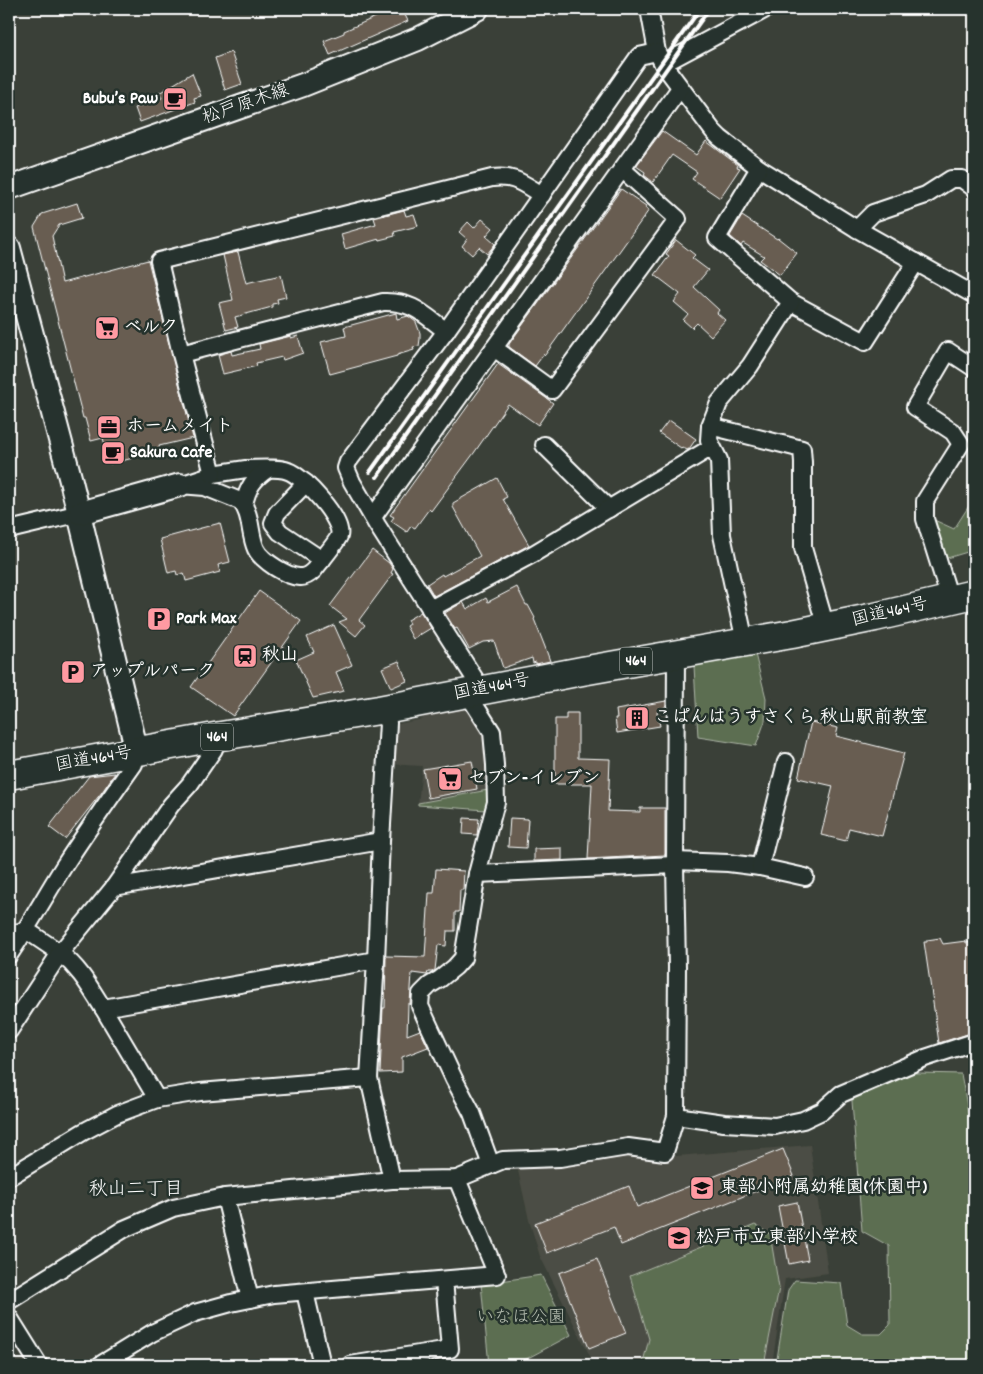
<svg xmlns="http://www.w3.org/2000/svg" width="983" height="1374" viewBox="0 0 983 1374" font-family="Dekko,'Klee One',sans-serif">
  <style>
    .built { fill: #4c4d44 }
    .green { fill: #5c6e51; stroke: #aeb6a8 }
    .building { fill: #675d51; stroke: #fff }
    .lines { fill: none; stroke-linecap: round; stroke-linejoin: round }
    .street-casing { stroke: #fff; stroke-width: 20 }
    .secondary-casing { stroke: #fff; stroke-width: 26 }
    .highway-casing { stroke: #fff; stroke-width: 31 }
    .street { stroke: #26332d; stroke-width: 16 }
    .secondary { stroke: #26332d; stroke-width: 22 }
    .highway { stroke: #26332d; stroke-width: 28 }
    .rail { stroke: #fff; stroke-width: 4 }
    .labels { text-anchor: middle; dominant-baseline: central; stroke-width: 5; stroke-linejoin: round; paint-order: stroke }
    .shield { fill: #26332d; stroke: #bec2c0; stroke-width: 1 }
    .shield-label { font-size: 16px; font-weight: bold; fill: #fff }
    .poi-label { font-size: 18px; font-weight: bold; fill: #fff; stroke: #26332d; text-anchor: start }
    .street-label { font-size: 18px; fill: #fff; stroke: #26332d }
    .park-label { font-size: 18px; fill: #b6beb1; stroke: #26332d }
    .neighbourhood-label { font-size: 19px; fill: #fff; stroke: #26332d }
  </style>
  <rect width="100%" height="100%" fill="#3a4038"/>
  <filter id="ink" filterUnits="userSpaceOnUse"><feTurbulence type="fractalNoise" baseFrequency=".02" numOctaves="2"/><feDisplacementMap in="SourceGraphic" scale="10" xChannelSelector="R" yChannelSelector="G"/><feConvolveMatrix kernelMatrix="1 2 1 2 8 2 1 2 1" color-interpolation-filters="sRGB"/></filter>
  <g filter="url(#ink)">
    <g class="built">
      <path d="M 463,704 L 477,718 L 484,738 L 488,790 L 418,805 L 422,766 L 388,764 L 390,731 L 397,724 L 423,719 L 424,712 Z"/>
      <path d="M 810,1145 L 828,1273 L 785,1279 L 772,1365 L 590,1365 L 592,1360 L 540,1256 L 529,1220 L 517,1166 L 658,1150 L 659,1158 L 677,1156 Z"/>
    </g>
    <g class="green">
      <path d="M 974,498 L 974,550 L 944,559 L 932,519 L 954,529 Z"/>
      <path d="M 755,654 L 766,698 L 765,721 L 756,746 L 698,737 L 694,666 Z"/>
      <path d="M 488,790 L 486,810 L 418,805 L 418,803 Z"/>
      <path d="M 878,1072 L 961,1074 L 974,1143 L 974,1359 L 960,1365 L 776,1365 L 788,1290 L 795,1280 L 841,1283 L 847,1325 L 862,1334 L 881,1334 L 890,1325 L 889,1246 L 862,1231 L 851,1088 Z"/>
      <path d="M 755,1225 L 770,1234 L 779,1288 L 764,1365 L 640,1365 L 643,1362 L 649,1339 L 630,1276 Z"/>
      <path d="M 541,1275 L 571,1335 L 515,1365 L 489,1365 L 481,1284 Z"/>
    </g>
    <g class="building">
      <path d="M 394,9 L 402,9 L 408,21 L 330,55 L 324,41 L 344,33 L 344,31 Z"/>
      <path d="M 231,52 L 242,84 L 225,90 L 215,58 Z"/>
      <path d="M 192,73 L 201,96 L 194,98 L 195,102 L 140,122 L 135,108 L 162,98 L 159,93 Z"/>
      <path d="M 662,131 L 696,155 L 706,141 L 738,165 L 737,167 L 740,168 L 720,198 L 692,179 L 697,172 L 672,155 L 653,182 L 644,175 L 645,172 L 636,166 Z"/>
      <path d="M 621,189 L 646,206 L 645,208 L 649,210 L 545,355 L 544,354 L 535,366 L 509,347 L 509,344 Z"/>
      <path d="M 77,203 L 82,218 L 59,225 L 52,236 L 62,283 L 148,260 L 193,438 L 159,446 L 160,451 L 110,464 L 103,438 L 91,441 L 85,418 L 83,418 L 34,227 L 42,214 Z"/>
      <path d="M 404,210 L 406,216 L 414,214 L 418,226 L 394,232 L 395,236 L 379,240 L 379,239 L 345,249 L 341,234 L 376,224 L 374,218 Z"/>
      <path d="M 742,216 L 777,239 L 778,238 L 797,253 L 780,275 L 760,260 L 764,256 L 743,243 L 741,246 L 730,236 Z"/>
      <path d="M 482,219 L 493,228 L 486,236 L 495,244 L 487,254 L 479,247 L 472,255 L 462,246 L 467,239 L 459,232 L 468,222 L 474,228 Z"/>
      <path d="M 676,240 L 695,255 L 692,258 L 708,270 L 694,287 L 719,310 L 717,313 L 725,320 L 711,336 L 697,323 L 692,328 L 683,320 L 688,314 L 674,302 L 680,294 L 655,275 L 669,256 L 666,254 Z"/>
      <path d="M 238,252 L 246,283 L 281,275 L 286,297 L 277,299 L 278,303 L 272,304 L 272,307 L 235,317 L 238,327 L 226,330 L 219,303 L 233,300 L 223,255 Z"/>
      <path d="M 396,313 L 397,319 L 408,316 L 416,322 L 420,333 L 420,339 L 419,346 L 413,347 L 414,350 L 397,355 L 397,356 L 330,374 L 321,342 L 346,336 L 344,327 Z"/>
      <path d="M 291,336 L 291,338 L 298,336 L 303,353 L 283,360 L 282,357 L 256,363 L 257,366 L 223,374 L 218,355 L 231,351 L 232,355 L 260,349 L 259,344 Z"/>
      <path d="M 498,364 L 553,403 L 538,425 L 508,404 L 474,453 L 431,511 L 429,509 L 415,528 L 411,526 L 407,532 L 391,521 L 394,517 L 390,515 Z"/>
      <path d="M 669,420 L 696,439 L 689,449 L 687,450 L 682,447 L 681,448 L 659,433 Z"/>
      <path d="M 497,478 L 507,497 L 503,499 L 529,545 L 434,596 L 427,584 L 442,574 L 443,576 L 480,556 L 453,507 L 453,503 Z"/>
      <path d="M 220,523 L 230,562 L 218,565 L 220,572 L 186,581 L 184,573 L 177,575 L 176,571 L 168,573 L 160,539 Z"/>
      <path d="M 372,550 L 389,563 L 393,569 L 391,573 L 393,574 L 359,620 L 365,625 L 356,636 L 339,622 L 347,619 L 330,606 Z"/>
      <path d="M 517,587 L 526,605 L 528,605 L 535,618 L 534,619 L 545,647 L 550,661 L 536,664 L 536,662 L 533,663 L 532,658 L 503,668 L 494,641 L 483,642 L 469,649 L 457,628 L 455,629 L 445,613 L 463,602 L 467,609 L 486,598 L 488,602 Z"/>
      <path d="M 259,591 L 301,621 L 233,716 L 191,687 Z"/>
      <path d="M 421,612 L 431,628 L 413,639 L 406,626 L 409,624 L 407,620 Z"/>
      <path d="M 334,625 L 352,665 L 336,672 L 344,691 L 313,698 L 296,660 L 314,652 L 307,637 Z"/>
      <path d="M 399,661 L 407,681 L 391,688 L 382,668 Z"/>
      <path d="M 666,701 L 666,706 L 657,712 L 660,726 L 617,733 L 615,718 L 617,718 L 616,710 Z"/>
      <path d="M 566,713 L 578,713 L 578,758 L 610,759 L 608,811 L 640,812 L 640,808 L 665,808 L 665,855 L 588,859 L 592,784 L 555,784 L 555,719 L 566,719 Z"/>
      <path d="M 811,722 L 838,728 L 836,736 L 904,753 L 882,836 L 849,828 L 846,841 L 821,835 L 833,786 L 798,778 Z"/>
      <path d="M 472,761 L 477,789 L 428,798 L 423,769 Z"/>
      <path d="M 115,773 L 102,792 L 65,839 L 49,827 L 89,776 Z"/>
      <path d="M 464,818 L 479,819 L 477,835 L 463,834 Z"/>
      <path d="M 510,818 L 528,819 L 526,848 L 508,847 Z"/>
      <path d="M 562,848 L 562,860 L 534,861 L 534,849 Z"/>
      <path d="M 436,869 L 464,871 L 463,890 L 460,890 L 459,912 L 455,912 L 455,931 L 447,931 L 446,946 L 438,945 L 435,970 L 432,972 L 428,972 L 427,975 L 412,973 L 410,1004 L 408,1004 L 407,1035 L 420,1030 L 428,1047 L 402,1057 L 402,1072 L 380,1073 L 383,1008 L 385,1008 L 386,956 L 425,957 L 429,893 L 434,893 Z"/>
      <path d="M 940,938 L 943,944 L 966,941 L 966,943 L 974,942 L 974,1032 L 939,1043 L 924,942 L 927,942 L 927,940 Z"/>
      <path d="M 783,1149 L 794,1176 L 621,1245 L 614,1227 L 547,1253 L 535,1223 L 629,1186 L 637,1207 Z"/>
      <path d="M 797,1202 L 808,1260 L 789,1264 L 778,1206 Z"/>
      <path d="M 597,1259 L 626,1333 L 589,1348 L 559,1273 Z"/>
    </g>
    <g class="lines">
      <defs>
        <g id="street">
          <path d="M 649,9 L 657,52 L 663,64 L 713,131 L 720,138 L 759,168 L 857,229 L 974,295"/>
          <path d="M 663,64 L 766,9"/>
          <path d="M 857,229 L 873,213 L 926,195 L 951,179 L 962,179 L 974,188"/>
          <path d="M 791,302 L 865,342 L 916,262"/>
          <path d="M 494,348 L 552,390 L 678,219 L 622,169"/>
          <path d="M 181,354 L 383,302 C 413,301 423,314 446,331"/>
          <path d="M 710,426 L 802,449 L 803,462 L 803,548 L 823,617 L 822,628"/>
          <path d="M 544,445 L 609,509"/>
          <path d="M 246,469 C 257,469 279,467 288,471 C 303,476 344,520 339,536 C 337,542 319,563 314,570 C 310,574 306,577 301,577 C 288,578 261,560 256,549 C 249,534 252,513 240,501 L 205,487 L 180,485 L 213,474 Z"/>
          <path d="M 213,474 L 181,354 L 159,261 L 492,178 C 515,175 523,184 542,195"/>
          <path d="M 306,483 L 277,513 L 273,523 L 280,532 L 322,560"/>
          <path d="M 244,505 C 247,488 254,478 268,469"/>
          <path d="M 373,517 L 680,88"/>
          <path d="M 9,530 L 80,513"/>
          <path d="M 950,599 L 925,519 L 925,501 L 961,444 L 953,432 L 915,407 L 948,351 L 974,368"/>
          <path d="M 430,609 L 533,554 L 712,447"/>
          <path d="M 745,642 L 722,535 L 719,460 L 709,440 L 710,426 L 719,403 L 750,366 L 791,302 L 717,238 L 759,168"/>
          <path d="M 482,690 L 377,525 L 352,482 L 346,468 L 348,462 L 446,331 L 639,56 L 657,52"/>
          <path d="M 467,693 L 492,732 L 495,765 L 496,802 L 477,874 L 463,958 L 455,967 L 440,979 L 430,985 L 421,994 L 420,1006 L 454,1079 L 472,1113 L 491,1165"/>
          <path d="M 675,861 L 728,863 L 760,867 L 805,877"/>
          <path d="M 760,867 L 786,762"/>
          <path d="M 477,874 L 675,865"/>
          <path d="M 114,887 L 171,805 L 190,784 L 214,749"/>
          <path d="M 9,935 L 26,930 L 60,953 L 114,887 L 381,841"/>
          <path d="M 9,955 C 29,926 45,896 64,866 C 86,832 110,798 134,764"/>
          <path d="M 376,960 L 381,841 L 388,723 L 379,710"/>
          <path d="M 103,1008 L 157,1099"/>
          <path d="M 9,1031 L 60,953 C 81,970 89,986 103,1008 L 376,960 L 369,1078 L 392,1180"/>
          <path d="M 676,1116 L 724,1123 L 775,1126 L 803,1120 L 822,1111 L 841,1094 L 925,1058 L 974,1042"/>
          <path d="M 9,1177 L 83,1132 L 117,1114 L 157,1099 L 200,1092 L 369,1078"/>
          <path d="M 225,1197 L 250,1299"/>
          <path d="M 305,1292 L 322,1365"/>
          <path d="M 9,1301 L 124,1229 L 173,1208 L 225,1197 L 392,1180 L 457,1179 L 503,1160 L 560,1158 L 628,1147 L 665,1152 L 676,1116 L 677,967 L 675,865 L 676,654"/>
          <path d="M 9,1317 L 39,1365"/>
          <path d="M 100,1365 L 152,1333 L 195,1313 L 231,1303 L 274,1294 L 497,1275 L 457,1179"/>
          <path d="M 350,1365 L 450,1349 L 444,1280"/>
        </g>
        <g id="secondary">
          <path d="M 9,188 L 303,85 L 418,39 L 477,9"/>
          <path d="M 9,248 L 71,481 L 137,752"/>
          <path d="M 80,513 L 180,485"/>
        </g>
        <path id="highway" d="M 9,775 L 215,737 L 379,710 L 582,671 L 792,634 L 875,617 L 974,594"/>
      </defs>
      <use href="#street" class="street-casing"/>
      <use href="#secondary" class="secondary-casing"/>
      <use href="#highway" class="highway-casing"/>
      <use href="#street" class="street"/>
      <use href="#secondary" class="secondary"/>
      <use href="#highway" class="highway"/>
      <g class="rail">
        <path d="M 370,472 L 700,9"/>
        <path d="M 377,477 L 709,9"/>
      </g>
    </g>
  </g>
  <defs>
    <symbol id="cafe-square" viewBox="-11 -11 22 22"><rect x="-9" y="-9" width="18" height="18" rx="4" fill="#ff9aa2" stroke="#26332d"/><path d="M-5.5-4.5H6V0H3Q3 3.5 0 3.5H-2.5Q-5.5 3.5-5.5 0ZM3-3.2v2h1.7v-2ZM-6 4.5H4V6H-6Z" fill="#111"/></symbol>
    <symbol id="supermarket-square" viewBox="-11 -11 22 22"><rect x="-9" y="-9" width="18" height="18" rx="4" fill="#ff9aa2" stroke="#26332d"/><path d="M-6-5.5h2.5l.6 2H6L4.5 2H-2.5L-4.4-4H-6ZM-1.5 3.2a1.3 1.3 0 1 0 .1 0ZM3 3.2a1.3 1.3 0 1 0 .1 0Z" fill="#111"/></symbol>
    <symbol id="office-square" viewBox="-11 -11 22 22"><rect x="-9" y="-9" width="18" height="18" rx="4" fill="#ff9aa2" stroke="#26332d"/><path d="M-6-3h4V-5.5h4V-3h4V5H-6ZM-1-4.5V-3h2v-1.5ZM-6 0V1H6V0Z" fill="#111"/></symbol>
    <symbol id="parking-square" viewBox="-11 -11 22 22"><rect x="-9" y="-9" width="18" height="18" rx="4" fill="#ff9aa2" stroke="#26332d"/><path d="M-3.5-5.5H1a3.5 3.5 0 0 1 0 7H-1V5.5H-3.5ZM-1-3.4V-.6H.8a1.4 1.4 0 0 0 0-2.8Z" fill="#111"/></symbol>
    <symbol id="station-square" viewBox="-11 -11 22 22"><rect x="-9" y="-9" width="18" height="18" rx="4" fill="#ff9aa2" stroke="#26332d"/><path d="M-3-6H3Q5-6 5-4V2Q5 4 3 4L4.5 6H3L1.5 4h-3L-3 6H-4.5L-3 4Q-5 4-5 2V-4Q-5-6-3-6ZM-3.5-4v3h7v-3ZM-3.5 1v1.5H-2V1ZM2 1v1.5H3.5V1Z" fill="#111"/></symbol>
    <symbol id="building-square" viewBox="-11 -11 22 22"><rect x="-9" y="-9" width="18" height="18" rx="4" fill="#ff9aa2" stroke="#26332d"/><path d="M-4-6H4V6H1V3H-1V6H-4ZM-2.5-4.3h1.7v1.8h-1.7ZM.8-4.3h1.7v1.8H.8ZM-2.5-1h1.7V.8h-1.7ZM.8-1h1.7V.8H.8Z" fill="#111"/></symbol>
    <symbol id="school-square" viewBox="-11 -11 22 22"><rect x="-9" y="-9" width="18" height="18" rx="4" fill="#ff9aa2" stroke="#26332d"/><path d="M0-5L7-2L0 1L-7-2ZM-4 1L0 2.5L4 1V4Q0 6-4 4Z" fill="#111"/></symbol>
  </defs>
  <g fill-rule="evenodd">
    <use href="#cafe-square" x="161" y="85" width="28" height="28"/>
    <use href="#supermarket-square" x="93" y="314" width="28" height="28"/>
    <use href="#office-square" x="95" y="413" width="28" height="28"/>
    <use href="#cafe-square" x="99" y="439" width="28" height="28"/>
    <use href="#parking-square" x="145" y="605" width="28" height="28"/>
    <use href="#station-square" x="231" y="642" width="28" height="28"/>
    <use href="#parking-square" x="59" y="658" width="28" height="28"/>
    <use href="#building-square" x="623" y="704" width="28" height="28"/>
    <use href="#supermarket-square" x="436" y="765" width="28" height="28"/>
    <use href="#school-square" x="688" y="1174" width="28" height="28"/>
    <use href="#school-square" x="665" y="1224" width="28" height="28"/>
  </g>
  <g class="labels">
    <g class="shield">
      <rect x="620" y="647.5" width="32" height="27" rx="4"/>
      <rect x="201" y="723.5" width="32" height="27" rx="4"/>
    </g>
    <g class="shield-label">
      <text x="636" y="661">464</text>
      <text x="217" y="737">464</text>
    </g>
    <g class="poi-label">
      <text x="158" y="99" text-anchor="end">Bubu’s Paw</text>
      <text x="124" y="328">ベルク</text>
      <text x="126" y="427">ホームメイト</text>
      <text x="130" y="453">Sakura Cafe</text>
      <text x="176" y="619">Park Max</text>
      <text x="262" y="656">秋山</text>
      <text x="90" y="672">アップルパーク</text>
      <text x="654" y="718">こぱんはうすさくら 秋山駅前教室</text>
      <text x="468" y="779">セブン-イレブン</text>
      <text x="720" y="1188">東部小附属幼稚園(休園中)</text>
      <text x="696" y="1238">松戸市立東部小学校</text>
    </g>
    <g class="street-label">
      <text transform="translate(246 105) rotate(-19)">松戸原木線</text>
      <text transform="translate(890 613) rotate(-13)">国道464号</text>
      <text transform="translate(492 688) rotate(-11)">国道464号</text>
      <text transform="translate(94 760) rotate(-10)">国道464号</text>
    </g>
    <g class="park-label">
      <text x="521" y="1318">いなほ公園</text>
    </g>
    <g class="neighbourhood-label">
      <text x="136" y="1190">秋山二丁目</text>
    </g>
  </g>
  <rect width="983" height="1374" fill="none" stroke="#26332d" stroke-width="30"/>
  <rect x="15" y="15" width="953" height="1344" fill="none" stroke="#fff" stroke-width="2" filter="url(#ink)"/>
</svg>
